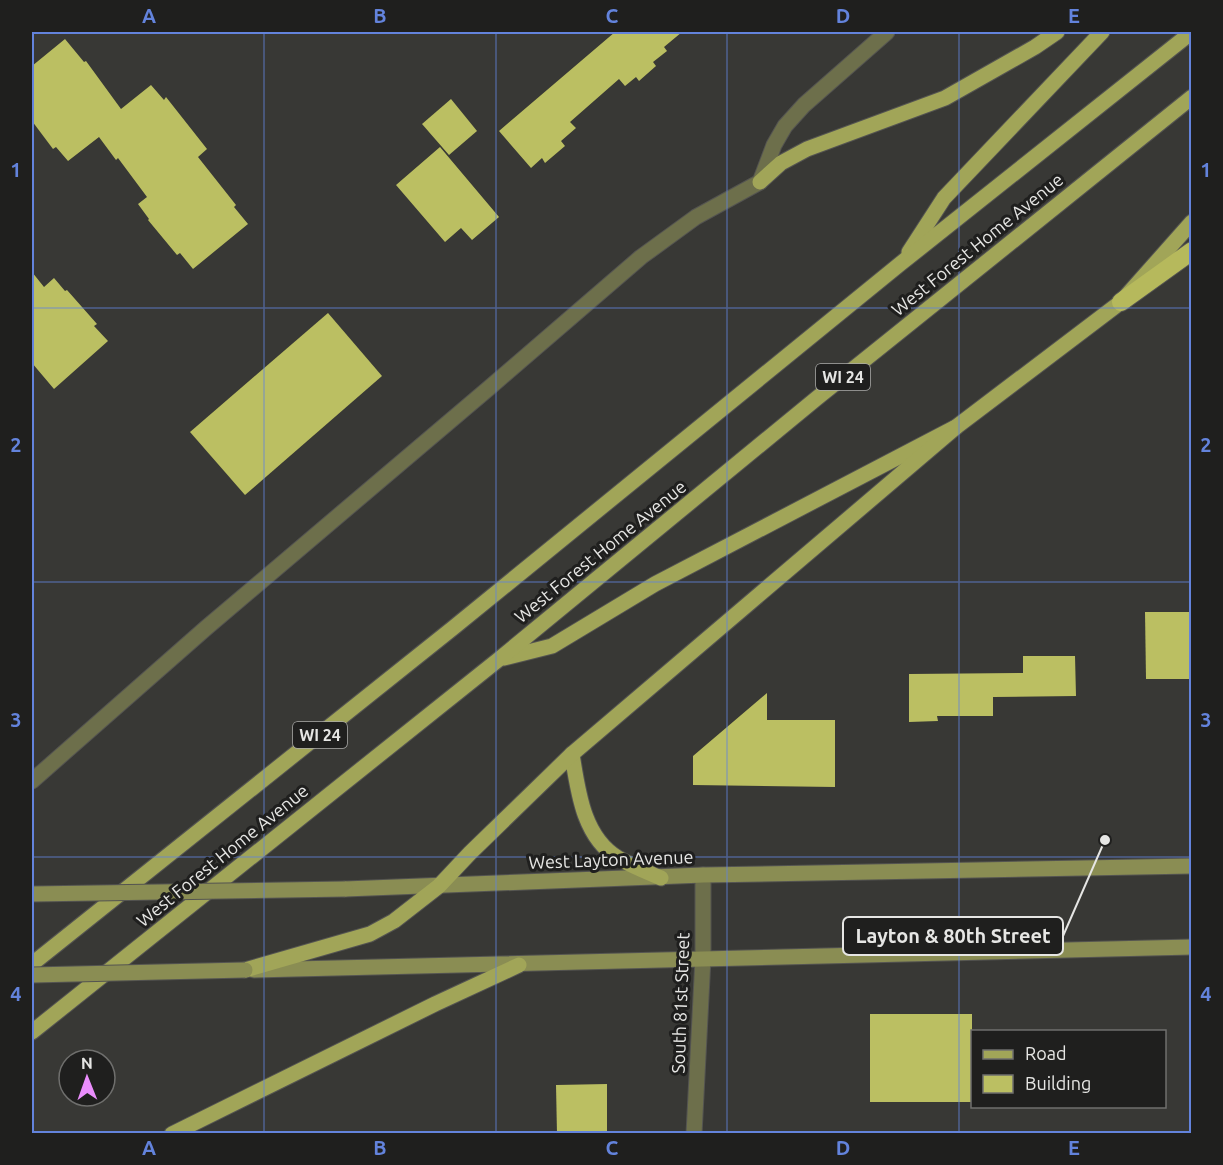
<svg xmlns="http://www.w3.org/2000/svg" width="1223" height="1165" viewBox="0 0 1223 1165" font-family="Ubuntu,sans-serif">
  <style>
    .building { fill: #bbbf62 }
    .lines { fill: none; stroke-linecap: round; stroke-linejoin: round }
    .street-casing { stroke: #545451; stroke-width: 17 }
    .secondary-casing { stroke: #545451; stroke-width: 17 }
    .primary-casing { stroke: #545451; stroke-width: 17 }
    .highway-casing { stroke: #545451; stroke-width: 20 }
    .street { stroke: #6d6f4b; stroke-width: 15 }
    .secondary { stroke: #8a8d53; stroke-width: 15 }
    .primary { stroke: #a1a558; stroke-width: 15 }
    .highway { stroke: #b6b95c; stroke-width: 18 }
    .secondary-bridge-casing { stroke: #545451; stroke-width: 17; stroke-linecap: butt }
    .secondary-bridge { stroke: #8a8d53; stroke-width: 15 }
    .grid { fill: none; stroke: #6383dc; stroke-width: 1.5; stroke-opacity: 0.55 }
    .labels { text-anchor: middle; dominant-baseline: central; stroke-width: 6; stroke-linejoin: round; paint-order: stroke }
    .shield { fill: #1f1f1e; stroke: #aaaaa9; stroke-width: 1.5 }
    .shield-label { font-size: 16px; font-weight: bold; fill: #e6e6e4 }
    .street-label { font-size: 18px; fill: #e6e6e4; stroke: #1f1f1e }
    .leader { fill: none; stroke: #e6e6e4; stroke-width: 2 }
    .callout-dot { fill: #e6e6e4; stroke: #1f1f1e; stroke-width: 2 }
    .callout { fill: #1f1f1e; stroke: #e6e6e4; stroke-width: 2 }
    .callout-label { font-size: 20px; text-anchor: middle; font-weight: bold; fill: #e6e6e4 }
    .neatline { fill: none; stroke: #6383dc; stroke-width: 2 }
    .grid-label { font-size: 20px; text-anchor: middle; font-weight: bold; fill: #6383dc }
  </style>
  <rect width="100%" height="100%" fill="#383835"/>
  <g class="building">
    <path d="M 615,32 L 682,32 L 664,47 L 667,51 L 653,62 L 656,66 L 639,81 L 636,77 L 625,86 L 619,79 L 570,122 L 576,128 L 561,141 L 565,146 L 545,163 L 542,158 L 531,168 L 499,131 Z"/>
    <path d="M 65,39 L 84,62 L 86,61 L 121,109 L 151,85 L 164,100 L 166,97 L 207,149 L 198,157 L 236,205 L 234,207 L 248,224 L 193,269 L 180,253 L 177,255 L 148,220 L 149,219 L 138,204 L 147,197 L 118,158 L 116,160 L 99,137 L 68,161 L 56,147 L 53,149 L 32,121 L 32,66 Z"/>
    <path d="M 451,99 L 477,131 L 449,155 L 422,124 Z"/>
    <path d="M 440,147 L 499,217 L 472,240 L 461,228 L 445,242 L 396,185 Z"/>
    <path d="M 32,272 L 44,287 L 54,278 L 65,291 L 67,290 L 97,324 L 94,326 L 108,341 L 54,389 L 32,363 Z"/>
    <path d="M 328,313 L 382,376 L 245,495 L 190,432 Z"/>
    <path d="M 1145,612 L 1191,612 L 1191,679 L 1146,679 Z"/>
    <path d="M 1023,656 L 1075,656 L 1076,696 L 993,697 L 993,716 L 937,716 L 938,721 L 909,722 L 909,674 L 1023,673 Z"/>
    <path d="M 767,693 L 767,720 L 835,720 L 835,787 L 693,785 L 693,756 Z"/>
    <rect x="870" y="1014" width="102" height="88"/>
    <path d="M 607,1084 L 607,1134 L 557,1134 L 556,1085 Z"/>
  </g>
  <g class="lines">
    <defs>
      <g id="street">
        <path d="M 32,781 L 206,628 L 489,388 L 641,257 L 696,217 L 760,182 L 774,145 L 785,126 L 804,105 L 887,32"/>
        <path d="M 694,1134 L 703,958 L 703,875"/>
      </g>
      <g id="secondary">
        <path d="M 345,889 L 703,875 L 1192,866"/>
        <path d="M 254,970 L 1192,947"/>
      </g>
      <g id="primary">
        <path d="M 760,182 L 781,163 L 807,149 L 945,98 L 1035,47 L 1057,32"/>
        <path d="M 909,252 L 944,198 L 1102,32"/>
        <path d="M 504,658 L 552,646 L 655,584 L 956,427 L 1121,302 L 1192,222"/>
        <path d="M 572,754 C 578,791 583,837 618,858 C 632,866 647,872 661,878"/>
        <path d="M 32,964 L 453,628 L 900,264 L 1192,32"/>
        <path d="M 245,970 L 370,934 L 394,921 L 439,886 L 470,853 L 572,754 L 956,427"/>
        <path d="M 32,1032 L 498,660 L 817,398 L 1192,97"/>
        <path d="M 172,1134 L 435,1004 L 519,965"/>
      </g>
      <path id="highway" d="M 1121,302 L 1192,251"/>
    </defs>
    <use href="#street" class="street-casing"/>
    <use href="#secondary" class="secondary-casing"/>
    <use href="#primary" class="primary-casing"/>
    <use href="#highway" class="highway-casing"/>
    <use href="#street" class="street"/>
    <use href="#secondary" class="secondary"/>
    <use href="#primary" class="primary"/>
    <use href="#highway" class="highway"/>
    <defs>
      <g id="secondary-bridge">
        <path d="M 32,894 L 345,889"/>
        <path d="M 32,975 L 245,970"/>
      </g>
    </defs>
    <use href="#secondary-bridge" class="secondary-bridge-casing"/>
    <use href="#secondary-bridge" class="secondary-bridge"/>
  </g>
  <path class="grid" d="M 264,32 L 264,1134M 496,32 L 496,1134M 727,32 L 727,1134M 959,32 L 959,1134M 32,308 L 1192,308M 32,582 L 1192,582M 32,857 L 1192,857"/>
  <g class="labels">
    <g class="shield">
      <rect x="816" y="364" width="54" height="26" rx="4.5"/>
      <rect x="293" y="722" width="54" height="26" rx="4.5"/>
    </g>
    <g class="shield-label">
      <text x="843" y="377">WI 24</text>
      <text x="320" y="735">WI 24</text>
    </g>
    <g class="street-label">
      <text transform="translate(977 244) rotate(-39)">West Forest Home Avenue</text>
      <text transform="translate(600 551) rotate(-39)">West Forest Home Avenue</text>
      <text transform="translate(222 855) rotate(-39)">West Forest Home Avenue</text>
      <text transform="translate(611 859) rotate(-2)">West Layton Avenue</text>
      <text transform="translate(680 1003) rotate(-88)">South 81st Street</text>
    </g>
  </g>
  <path class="leader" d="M1105 840L1063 936"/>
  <circle class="callout-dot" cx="1105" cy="840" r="6"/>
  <rect class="callout" x="843" y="917" width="220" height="38" rx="6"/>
  <g class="callout-label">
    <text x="953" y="943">Layton &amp; 80th Street</text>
  </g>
  <rect width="1223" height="1165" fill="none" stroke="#1f1f1e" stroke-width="66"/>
  <rect x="971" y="1030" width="195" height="78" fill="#1f1f1e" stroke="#6f6f6d" stroke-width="1.5"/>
  <rect x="983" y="1050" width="30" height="9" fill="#a1a558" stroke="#6f6f6d" stroke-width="1.5"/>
  <text x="1025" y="1060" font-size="18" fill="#e6e6e4">Road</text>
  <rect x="983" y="1075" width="30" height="18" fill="#bbbf62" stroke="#6f6f6d" stroke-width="1.5"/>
  <text x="1025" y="1090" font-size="18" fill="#e6e6e4">Building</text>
  <g transform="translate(87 1078) rotate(359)"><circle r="28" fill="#1f1f1e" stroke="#6f6f6d" stroke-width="1.5"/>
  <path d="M0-4.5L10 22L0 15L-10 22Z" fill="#ea8dfc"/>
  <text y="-9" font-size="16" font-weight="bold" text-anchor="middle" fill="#e6e6e4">N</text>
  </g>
  <rect x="33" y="33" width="1157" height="1099" class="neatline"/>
  <g class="grid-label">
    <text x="149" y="23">A</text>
    <text x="380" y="23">B</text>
    <text x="612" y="23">C</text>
    <text x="843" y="23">D</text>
    <text x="1074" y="23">E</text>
    <text x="16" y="177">1</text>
    <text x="1206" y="177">1</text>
    <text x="16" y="452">2</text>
    <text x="1206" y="452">2</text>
    <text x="16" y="727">3</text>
    <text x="1206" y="727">3</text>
    <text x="16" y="1001">4</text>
    <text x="1206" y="1001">4</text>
    <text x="149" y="1155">A</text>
    <text x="380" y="1155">B</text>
    <text x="612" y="1155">C</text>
    <text x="843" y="1155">D</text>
    <text x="1074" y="1155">E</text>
  </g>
</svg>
